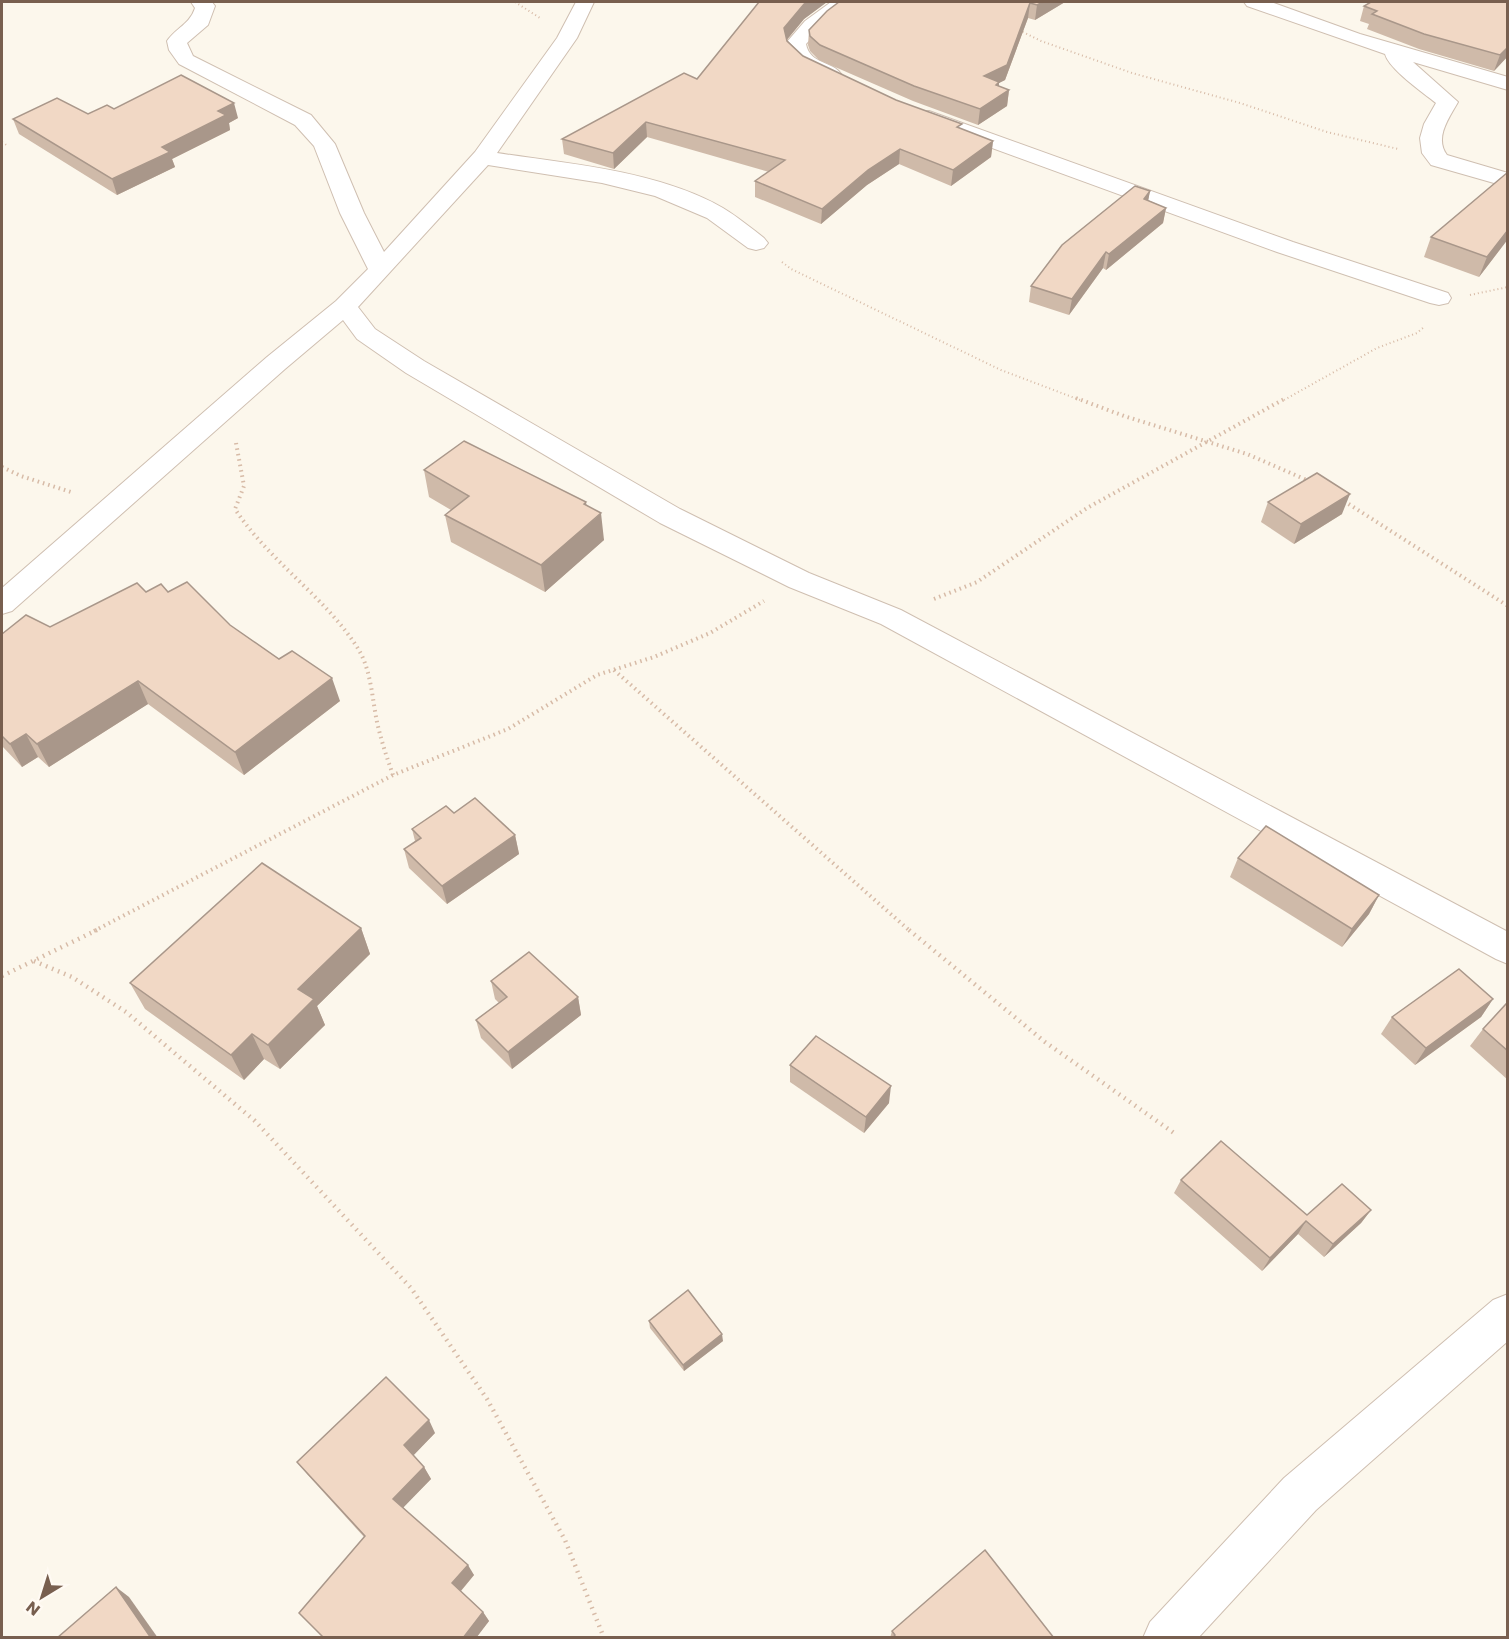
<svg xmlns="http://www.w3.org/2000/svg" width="1509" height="1639" viewBox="0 0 1509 1639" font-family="Poppins,sans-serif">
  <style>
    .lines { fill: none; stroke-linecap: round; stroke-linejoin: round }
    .minor-casing { stroke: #cfbfb1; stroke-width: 2 }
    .path-far2 { stroke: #d7bba7; stroke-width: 2; stroke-dasharray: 1 3; stroke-linecap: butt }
    .path-far1 { stroke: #d7bba7; stroke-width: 4; stroke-dasharray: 1.5 4; stroke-linecap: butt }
    .path { stroke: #d7bba7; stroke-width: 4.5; stroke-dasharray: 1.5 5; stroke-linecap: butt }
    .minor { fill: #fff; fill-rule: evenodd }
    .wall { fill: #cfbaa9 }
    .shaded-wall { fill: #a9978a }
    .building { fill: #f1d8c5; stroke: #a9978a; stroke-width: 1.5 }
  </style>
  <rect width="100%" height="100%" fill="#fcf7ec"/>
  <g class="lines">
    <defs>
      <g id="minor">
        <path d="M 191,2 L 212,2 L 215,6 L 208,25 L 187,43 L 193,56 L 311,115 L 335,144 L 364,213 L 384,252 L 475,152 L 557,38 L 576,2 L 594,2 L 577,38 L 497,153 C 570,164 659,171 723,208 C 738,217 751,228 764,238 L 768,243 L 764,248 L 756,250 L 748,248 L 707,218 L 655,196 L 602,183 L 488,165 L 358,307 L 375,329 L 424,361 L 680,509 L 809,573 L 901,610 L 1508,932 L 1508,964 L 1496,959 L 881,624 L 789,587 L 660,523 L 406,373 L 357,339 L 343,320 L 285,369 L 12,611 L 2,614 L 2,588 L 267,357 L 336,301 L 368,269 L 340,213 L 314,146 L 295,125 L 179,64 L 169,50 L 167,41 C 176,28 190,24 195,8 Z"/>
        <path d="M 831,2 L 854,2 L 825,24 L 806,44 C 810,65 832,60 842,75 L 839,79 C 817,85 790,65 786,43 L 805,21 Z"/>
        <path d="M 1244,2 L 1271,2 L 1360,34 L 1508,77 L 1508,90 L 1413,62 L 1458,102 C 1449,118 1434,138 1447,155 L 1508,173 L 1508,187 L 1431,165 L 1422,153 L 1420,138 L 1424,124 L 1436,103 C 1422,92 1389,69 1385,54 L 1247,6 Z"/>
        <path d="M 929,111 L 1293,242 L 1448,293 L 1451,298 L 1448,303 L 1439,305 L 1430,303 L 1277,252 L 921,122 L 918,117 L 921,112 Z"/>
        <path d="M 1508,1294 L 1508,1341 L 1316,1510 L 1198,1638 L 1143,1638 L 1150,1622 L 1284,1478 L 1493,1300 Z"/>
      </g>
    </defs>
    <use href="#minor" class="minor-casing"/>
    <g class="path-far2">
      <path d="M 515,2 L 540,18"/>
      <path d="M 1019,30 L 1041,41 L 1132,73 L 1240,103 L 1327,132 L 1398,149"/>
      <path d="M 2,142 L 8,146"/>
      <path d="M 782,262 L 791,269 L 1001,370 L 1080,400"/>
      <path d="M 1470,295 L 1508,287"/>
      <path d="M 1284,400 L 1377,348 L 1417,333 L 1424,327"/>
    </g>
    <g class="path-far1">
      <path d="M 1076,398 L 1124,416 L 1247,454 L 1309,481"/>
      <path d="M 236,443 L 244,486 L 235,509 C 270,562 324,596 357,647 C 371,668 372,698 377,722 C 381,740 387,758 393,775"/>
      <path d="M 2,467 L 21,476 L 74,493"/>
      <path d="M 1344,501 L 1508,606"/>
      <path d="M 934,599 L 977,582 L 1087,508 L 1286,398"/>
      <path d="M 614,670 L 910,931"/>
      <path d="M 94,931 L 393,775 L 508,729 L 597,675 L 654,657 L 710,633 L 764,601"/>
    </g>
    <g class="path">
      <path d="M 909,930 L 1045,1042 L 1174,1133"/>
      <path d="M 34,961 L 72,977 L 126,1012 L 255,1121 L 411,1288 L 487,1399 L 565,1540 L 604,1638"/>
      <path d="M 2,976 L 97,930"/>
    </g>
    <use href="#minor" class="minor"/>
  </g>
  <g class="wall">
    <path d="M 759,2 L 827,2 L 804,19 L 787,40 L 803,56 L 896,100 L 962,129 L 993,141 L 991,157 L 951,186 L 899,164 L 867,185 L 821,224 L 755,197 L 755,181 L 769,172 L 647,137 L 614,169 L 564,154 L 562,139 L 697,79 Z"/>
    <path d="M 839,2 L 1065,2 L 1035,20 L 1028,18 L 1005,80 L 999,83 L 999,86 L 1009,90 L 1007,106 L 978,125 L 913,101 L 819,60 L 810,51 L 808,45 L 809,30 Z"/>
    <path d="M 1508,2 L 1508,56 L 1494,71 L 1419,49 L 1367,29 L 1369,24 L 1360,21 L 1364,6 Z"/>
    <path d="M 114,109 L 238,118 L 229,123 L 230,130 L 172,159 L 175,167 L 117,195 L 19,134 L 13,119 L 88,114 Z"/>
    <path d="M 1150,191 L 1148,200 L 1166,208 L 1163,223 L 1106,270 L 1103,268 L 1069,315 L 1029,302 L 1031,286 Z"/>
    <path d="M 1431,237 L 1508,239 L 1479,277 L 1424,257 Z"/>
    <path d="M 424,470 L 586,506 L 604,540 L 545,592 L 451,542 L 445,515 L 451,510 L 429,497 Z"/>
    <path d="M 1268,502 L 1342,514 L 1294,544 L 1261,522 Z"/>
    <path d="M 168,592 L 230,625 L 340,701 L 244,775 L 148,704 L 49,767 L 38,757 L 22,767 L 2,746 L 2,634 L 50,627 Z"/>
    <path d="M 454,813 L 515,835 L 519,854 L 447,904 L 409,868 L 404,849 L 415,841 L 412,829 Z"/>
    <path d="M 1238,858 L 1379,895 L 1369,914 L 1342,947 L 1230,877 Z"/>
    <path d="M 361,928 L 370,954 L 317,1006 L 325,1025 L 280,1069 L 264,1059 L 244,1080 L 145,1009 L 130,983 Z"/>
    <path d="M 491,981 L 578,997 L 581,1015 L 512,1069 L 481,1038 L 476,1020 L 499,1003 L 495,999 Z"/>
    <path d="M 1493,999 L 1481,1017 L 1415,1065 L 1381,1034 L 1392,1017 Z"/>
    <path d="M 1508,1005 L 1508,1080 L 1470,1046 L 1483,1029 Z"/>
    <path d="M 790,1065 L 889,1103 L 864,1133 L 790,1082 Z"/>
    <path d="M 1181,1180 L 1307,1215 L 1371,1210 L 1361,1223 L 1324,1257 L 1298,1234 L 1262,1271 L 1174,1193 Z"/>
    <path d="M 649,1321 L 723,1341 L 684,1371 L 650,1328 Z"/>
    <path d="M 435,1433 L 413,1455 L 424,1467 L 431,1479 L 403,1507 L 474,1575 L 461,1591 L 483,1612 L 489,1621 L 476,1638 L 324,1638 L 364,1537 L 307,1474 L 297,1462 Z"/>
    <path d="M 892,1631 L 1054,1638 L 890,1638 Z"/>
  </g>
  <g class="shaded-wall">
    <path d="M 808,2 L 827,2 L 804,19 L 784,43 L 784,28 L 804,4 Z"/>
    <path d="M 1043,2 L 1065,2 L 1035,20 L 1037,5 Z"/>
    <path d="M 1030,3 L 1028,18 L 1005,80 L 999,83 L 998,98 L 984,76 Z"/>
    <path d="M 1508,47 L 1508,56 L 1494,71 L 1500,55 Z"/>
    <path d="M 1009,90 L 1007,106 L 978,125 L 980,109 Z"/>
    <path d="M 234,103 L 238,118 L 229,123 L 230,130 L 172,159 L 175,167 L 117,195 L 112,179 L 218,111 Z"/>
    <path d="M 646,122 L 647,137 L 614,169 L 613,153 Z"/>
    <path d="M 993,141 L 991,157 L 951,186 L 953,170 Z"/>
    <path d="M 900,149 L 899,164 L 867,185 L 821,224 L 822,209 L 868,170 Z"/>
    <path d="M 1150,191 L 1147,207 L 1144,199 Z"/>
    <path d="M 1166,208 L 1163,223 L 1106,270 L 1109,254 Z"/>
    <path d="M 1508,230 L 1508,239 L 1479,277 L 1487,257 Z"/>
    <path d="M 1106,252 L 1103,268 L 1069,315 L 1072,299 Z"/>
    <path d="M 1350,494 L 1342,514 L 1294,544 L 1301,524 Z"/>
    <path d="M 586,502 L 589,524 L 601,513 L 604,540 L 545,592 L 541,565 L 584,504 Z"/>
    <path d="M 332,678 L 340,701 L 244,775 L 235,752 Z"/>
    <path d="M 138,681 L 148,704 L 49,767 L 37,744 Z"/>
    <path d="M 26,734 L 38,757 L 22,767 L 10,744 Z"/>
    <path d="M 515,835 L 519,854 L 447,904 L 442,886 Z"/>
    <path d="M 1379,895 L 1369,914 L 1342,947 L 1352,929 Z"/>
    <path d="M 361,928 L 370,954 L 317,1006 L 325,1025 L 280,1069 L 268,1045 L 298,989 Z"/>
    <path d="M 578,997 L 581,1015 L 512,1069 L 508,1052 Z"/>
    <path d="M 1493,999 L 1481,1017 L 1415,1065 L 1426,1048 Z"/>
    <path d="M 252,1034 L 264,1059 L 244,1080 L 231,1055 Z"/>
    <path d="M 891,1086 L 889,1103 L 864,1133 L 866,1117 Z"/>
    <path d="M 1371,1210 L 1361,1223 L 1324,1257 L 1333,1244 Z"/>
    <path d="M 1306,1221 L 1298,1234 L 1262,1271 L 1270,1258 Z"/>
    <path d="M 722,1334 L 723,1341 L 684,1371 L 683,1365 Z"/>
    <path d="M 429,1420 L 435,1433 L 411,1458 L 404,1445 Z"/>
    <path d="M 424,1467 L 431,1479 L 401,1510 L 393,1499 Z"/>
    <path d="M 468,1565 L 474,1575 L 459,1593 L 452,1583 Z"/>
    <path d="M 116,1587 L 129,1597 L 158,1638 L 151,1638 Z"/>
    <path d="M 483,1612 L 489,1621 L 476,1638 L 463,1638 Z"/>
  </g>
  <g class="building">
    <path d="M 759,2 L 808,2 L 804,4 L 784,28 L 787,41 L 803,56 L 896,100 L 962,124 L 957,127 L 993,141 L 953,170 L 900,149 L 868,170 L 822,209 L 755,181 L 785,160 L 646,122 L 613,153 L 562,139 L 684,73 L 697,79 Z"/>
    <path d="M 839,2 L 1043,2 L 1037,5 L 1030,3 L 1007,65 L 984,76 L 999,82 L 996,85 L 1009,90 L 980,109 L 914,86 L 820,45 L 810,36 L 809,30 L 827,11 Z"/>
    <path d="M 1371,2 L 1508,2 L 1508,47 L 1500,55 L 1424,34 L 1372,14 L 1377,11 L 1364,6 Z"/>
    <path d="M 181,75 L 234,103 L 218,111 L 226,115 L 162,147 L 170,152 L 112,179 L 13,119 L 57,98 L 88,114 L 107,105 L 114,109 Z"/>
    <path d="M 1508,172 L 1508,230 L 1487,257 L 1431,237 Z"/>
    <path d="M 1135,186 L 1150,191 L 1144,199 L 1166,208 L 1109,254 L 1106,252 L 1072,299 L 1031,286 L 1062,245 Z"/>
    <path d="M 464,441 L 586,502 L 584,504 L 601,513 L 541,565 L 445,515 L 469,496 L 424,470 Z"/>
    <path d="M 1317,473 L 1350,494 L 1301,524 L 1268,502 Z"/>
    <path d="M 187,582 L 230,625 L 279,659 L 292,651 L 332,678 L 235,752 L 138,681 L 37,744 L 26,734 L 10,744 L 2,736 L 2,634 L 26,615 L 50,627 L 137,583 L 146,592 L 161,584 L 168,592 Z"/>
    <path d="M 475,798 L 515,835 L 442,886 L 404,849 L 421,838 L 412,829 L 446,806 L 454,813 Z"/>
    <path d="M 1266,826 L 1379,895 L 1352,929 L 1238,858 Z"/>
    <path d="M 262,863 L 361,928 L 298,989 L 314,999 L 268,1045 L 252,1034 L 231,1055 L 130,983 Z"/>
    <path d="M 529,952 L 578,997 L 508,1052 L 476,1020 L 507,997 L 491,981 Z"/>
    <path d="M 1459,969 L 1493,999 L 1426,1048 L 1392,1017 Z"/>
    <path d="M 1506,1004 L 1508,1005 L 1508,1051 L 1483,1029 Z"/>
    <path d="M 816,1036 L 891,1086 L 866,1117 L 790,1065 Z"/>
    <path d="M 1221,1141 L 1307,1215 L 1342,1184 L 1371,1210 L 1333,1244 L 1306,1221 L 1270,1258 L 1181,1180 Z"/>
    <path d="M 688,1290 L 722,1334 L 683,1365 L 649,1321 Z"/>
    <path d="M 386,1377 L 429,1420 L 404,1445 L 424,1467 L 393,1499 L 468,1565 L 452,1583 L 483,1612 L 463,1638 L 324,1638 L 299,1613 L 365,1536 L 297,1462 Z"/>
    <path d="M 985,1550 L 1054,1638 L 893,1638 L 895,1635 L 892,1631 Z"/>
    <path d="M 116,1587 L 151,1638 L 57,1638 Z"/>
  </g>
  <rect width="1509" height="1639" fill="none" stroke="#785f4f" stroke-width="6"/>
  <g transform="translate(42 1597) rotate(218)" stroke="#fffaf3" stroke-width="4.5" paint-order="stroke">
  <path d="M0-4.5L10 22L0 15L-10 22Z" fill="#785f4f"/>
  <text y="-9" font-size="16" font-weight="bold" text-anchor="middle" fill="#785f4f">N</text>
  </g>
</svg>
